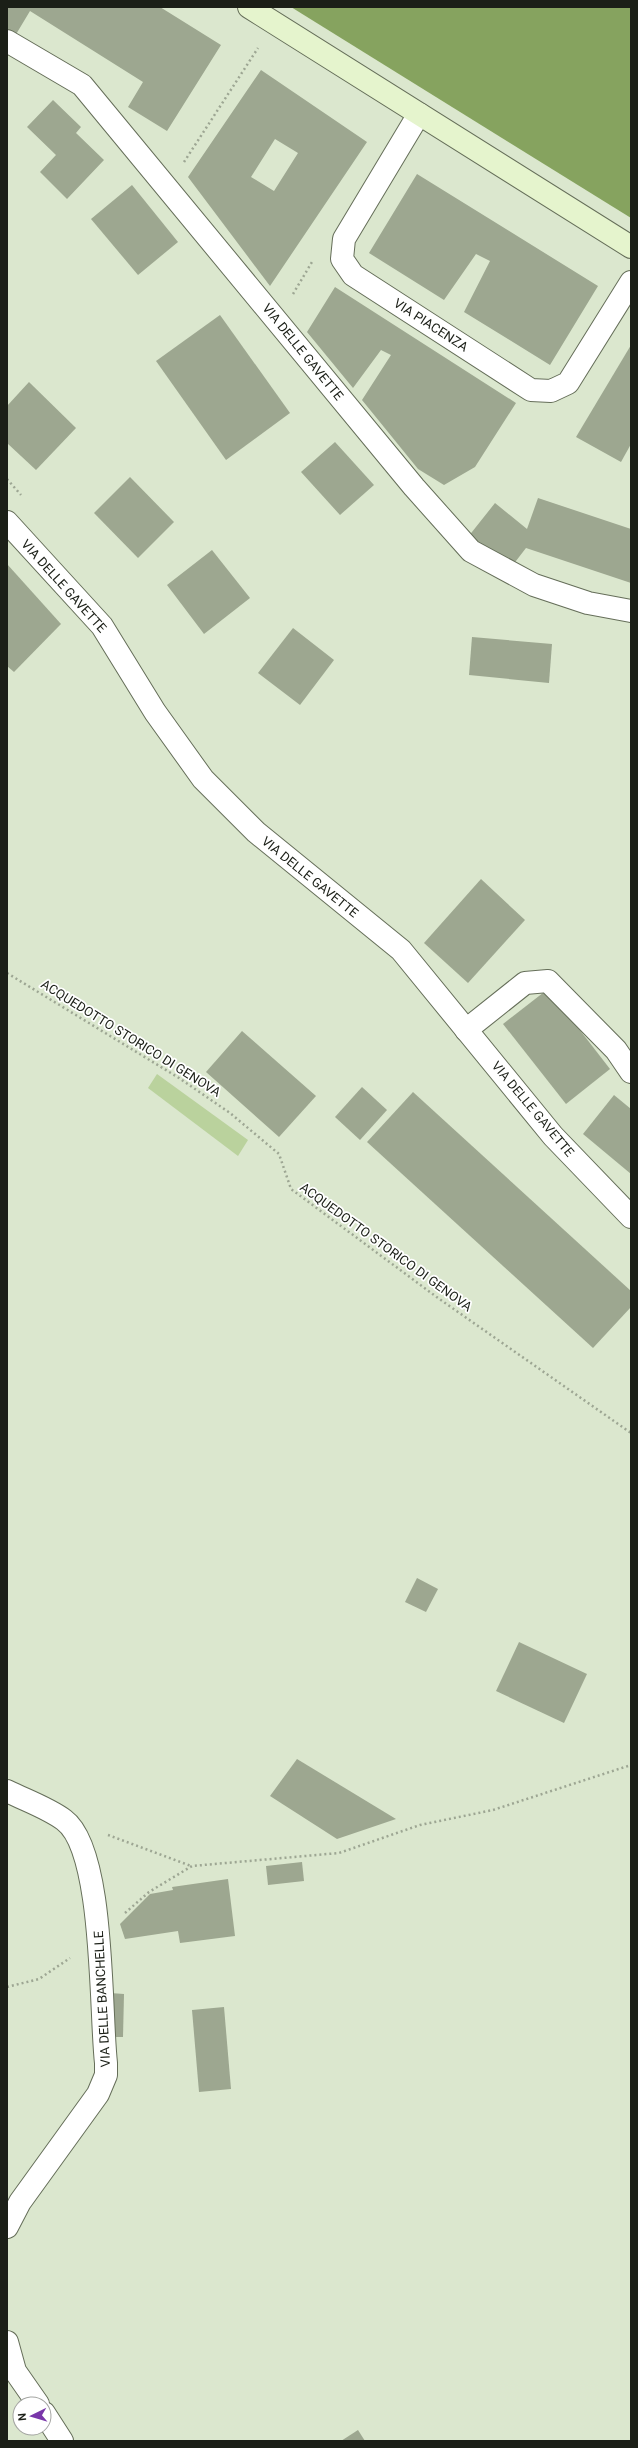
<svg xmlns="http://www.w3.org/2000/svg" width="638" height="2448" viewBox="0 0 638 2448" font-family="Roboto,sans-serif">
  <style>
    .green { fill: #bad29d }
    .water { fill: #86a35f }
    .building { fill: #9da790; fill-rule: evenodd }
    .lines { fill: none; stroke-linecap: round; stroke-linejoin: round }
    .street-casing { stroke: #656e59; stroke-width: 24 }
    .secondary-casing { stroke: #656e59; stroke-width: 24 }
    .path { stroke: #9da693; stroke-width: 2.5; stroke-dasharray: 2 3; stroke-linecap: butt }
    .street { stroke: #fff; stroke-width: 22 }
    .secondary { stroke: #e5f4cd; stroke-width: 22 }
    .labels { text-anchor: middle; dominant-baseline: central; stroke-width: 3.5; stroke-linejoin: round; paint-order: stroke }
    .street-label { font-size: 13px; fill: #1b1f17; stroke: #fff }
  </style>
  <rect width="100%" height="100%" fill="#dbe7ce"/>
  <path class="green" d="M 157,1074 L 248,1140 L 238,1156 L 148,1088 Z"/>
  <path class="water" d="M 291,7 L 631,7 L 631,218 Z"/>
  <g class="building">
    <path d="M 7,7 L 160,7 L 221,45 L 167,131 L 128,107 L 143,82 L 30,11 L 15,36 L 7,31 Z"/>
    <path d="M 261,70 L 367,142 L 270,286 L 188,177 ZM 275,139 L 298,153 L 274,191 L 251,177 Z"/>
    <path d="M 53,100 L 81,127 L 76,133 L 104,160 L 67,199 L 40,172 L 56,155 L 27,127 Z"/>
    <path d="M 417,174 L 598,286 L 550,365 L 464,312 L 490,261 L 476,254 L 444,300 L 369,253 Z"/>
    <path d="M 132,185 L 178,242 L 138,275 L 91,219 Z"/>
    <path d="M 335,287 L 516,403 L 475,467 L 444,485 L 418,469 L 362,400 L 391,355 L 381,350 L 353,388 L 307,332 Z"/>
    <path d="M 220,315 L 290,413 L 226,460 L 156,361 Z"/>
    <path d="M 631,345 L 631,444 L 621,462 L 576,437 Z"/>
    <path d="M 29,382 L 76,428 L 36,470 L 7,443 L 7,406 Z"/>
    <path d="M 335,442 L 374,485 L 340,515 L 301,472 Z"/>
    <path d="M 130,477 L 174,522 L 138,558 L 94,513 Z"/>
    <path d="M 538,498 L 631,529 L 631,583 L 526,548 L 509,570 L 468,537 L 495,503 L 527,529 Z"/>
    <path d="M 212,550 L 250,598 L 204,634 L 167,585 Z"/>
    <path d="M 7,564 L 61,624 L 14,672 L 7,666 Z"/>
    <path d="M 293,628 L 334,660 L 300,705 L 258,673 Z"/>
    <path d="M 472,637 L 552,644 L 549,683 L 469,675 Z"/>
    <path d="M 481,879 L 525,920 L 468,983 L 424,943 Z"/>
    <path d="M 548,989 L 610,1069 L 566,1104 L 503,1024 Z"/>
    <path d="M 242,1031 L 316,1096 L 279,1137 L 206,1072 Z"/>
    <path d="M 362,1087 L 387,1110 L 360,1140 L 335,1117 Z"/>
    <path d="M 413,1092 L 631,1291 L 631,1307 L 593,1348 L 367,1142 Z"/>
    <path d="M 614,1095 L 631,1109 L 631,1174 L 583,1134 Z"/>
    <path d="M 417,1578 L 438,1589 L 426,1612 L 405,1602 Z"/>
    <path d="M 519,1642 L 587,1674 L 564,1723 L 496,1691 Z"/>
    <path d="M 297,1759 L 396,1819 L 337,1839 L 270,1796 Z"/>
    <path d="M 302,1862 L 304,1881 L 268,1885 L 266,1866 Z"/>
    <path d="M 228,1879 L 235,1936 L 180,1943 L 178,1931 L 125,1939 L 120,1924 L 150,1894 L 173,1890 L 172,1887 Z"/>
    <path d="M 110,1993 L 124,1994 L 123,2037 L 109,2037 Z"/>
    <path d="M 224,2007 L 231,2089 L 199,2092 L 192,2010 Z"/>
    <path d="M 358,2430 L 365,2441 L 341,2441 Z"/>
  </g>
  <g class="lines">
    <defs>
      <g id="street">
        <path d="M 7,41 L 82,85 L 414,487 L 471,551 L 534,585 L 588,603 L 631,611"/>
        <path d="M 419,114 L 344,239 L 342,259 L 353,275 L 531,390 L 551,391 L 568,383 L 631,282"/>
        <path d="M 7,522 L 102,626 L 155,712 L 203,779 L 256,832 L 401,950 L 553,1136 L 631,1217"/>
        <path d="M 466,1030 L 525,983 L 548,981 L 616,1050 L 631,1072"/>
        <path d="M 7,1791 C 25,1800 48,1808 64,1820 C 105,1850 100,2012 106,2063 L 106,2075 L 98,2094 L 20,2202 L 7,2227"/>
        <path d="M 7,2342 L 15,2371 L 38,2404"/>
        <path d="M 44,2413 L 62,2441"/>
      </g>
      <path id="secondary" d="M 249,7 L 631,247"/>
    </defs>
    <use href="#street" class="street-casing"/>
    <use href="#secondary" class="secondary-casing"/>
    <g class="path">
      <path d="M 184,162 L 258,48"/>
      <path d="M 293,294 L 312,262"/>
      <path d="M 7,479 L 21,495"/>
      <path d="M 7,973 L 179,1078 L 230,1113 L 279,1154 L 291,1189 L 438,1298 L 631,1433"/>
      <path d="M 108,1835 L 191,1866"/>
      <path d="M 125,1913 L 149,1892 L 192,1866 L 339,1853 L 420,1825 L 493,1810 L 631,1765"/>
      <path d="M 7,1987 L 39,1979 L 70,1958"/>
    </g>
    <use href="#street" class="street"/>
    <use href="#secondary" class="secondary"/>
  </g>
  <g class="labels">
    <g class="street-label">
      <text transform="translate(431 325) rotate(33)">VIA PIACENZA</text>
      <text transform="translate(303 352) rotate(51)">VIA DELLE GAVETTE</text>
      <text transform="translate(64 586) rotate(48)">VIA DELLE GAVETTE</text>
      <text transform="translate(310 877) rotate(39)">VIA DELLE GAVETTE</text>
      <text transform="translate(131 1038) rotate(32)">ACQUEDOTTO STORICO DI GENOVA</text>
      <text transform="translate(533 1109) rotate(50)">VIA DELLE GAVETTE</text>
      <text transform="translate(386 1247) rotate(36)">ACQUEDOTTO STORICO DI GENOVA</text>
      <text transform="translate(102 1999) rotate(-93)">VIA DELLE BANCHELLE</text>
    </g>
  </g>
  <rect width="638" height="2448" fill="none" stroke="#1b1f17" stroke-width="16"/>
  <g transform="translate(32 2416) rotate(265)"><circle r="19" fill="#ffffff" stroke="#a4a5a2"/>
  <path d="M0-3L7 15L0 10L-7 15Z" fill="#7936aa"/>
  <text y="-6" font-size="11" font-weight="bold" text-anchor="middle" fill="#1b1f17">N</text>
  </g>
</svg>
